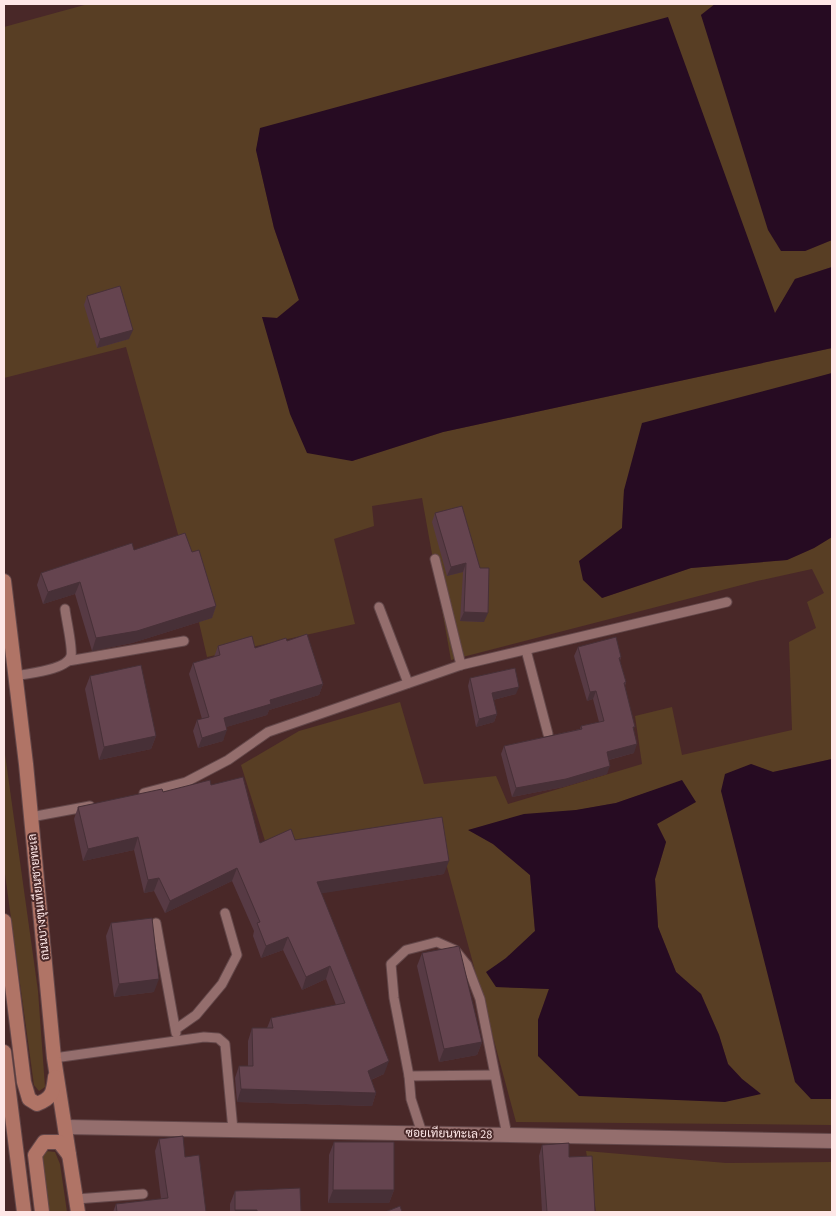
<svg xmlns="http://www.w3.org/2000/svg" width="836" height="1216" viewBox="0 0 836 1216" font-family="'Source Sans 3',Sarabun,sans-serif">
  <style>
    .green { fill: #583e24; fill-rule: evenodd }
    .water { fill: #260b22 }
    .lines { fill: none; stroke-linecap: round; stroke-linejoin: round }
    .service-casing { stroke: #634749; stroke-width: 11 }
    .minor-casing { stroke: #634749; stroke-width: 16 }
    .secondary-casing { stroke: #634749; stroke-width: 16 }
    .service { stroke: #946e6d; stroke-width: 9 }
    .minor { stroke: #946e6d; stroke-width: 14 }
    .secondary { stroke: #b07466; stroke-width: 14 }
    .wall { fill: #573a44 }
    .shaded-wall { fill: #473037 }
    .building { fill: #65444f; stroke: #473037 }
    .labels { text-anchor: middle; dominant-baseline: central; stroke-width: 4; stroke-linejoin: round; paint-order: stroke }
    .street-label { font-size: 12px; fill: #fee7e7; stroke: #492828 }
  </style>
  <rect width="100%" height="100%" fill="#492828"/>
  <g class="green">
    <path d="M 88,4 L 715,4 L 701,15 L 805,251 L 832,240 L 832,267 L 795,279 L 775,314 L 261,128 L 256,150 L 274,228 L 299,300 L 277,318 L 262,317 L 352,461 L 443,432 L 832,348 L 832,373 L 813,379 L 624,490 L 622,528 L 602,598 L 691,568 L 787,560 L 814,548 L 832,537 L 832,759 L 773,772 L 751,764 L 811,1099 L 832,1099 L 832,1125 L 516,1122 L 434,819 L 266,844 L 241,765 L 299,731 L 400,702 L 424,784 L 496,776 L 508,804 L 642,764 L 635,716 L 672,707 L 682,755 L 792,730 L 789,642 L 816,628 L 807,602 L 824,593 L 812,569 L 757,581 L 451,660 L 422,498 L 372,506 L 374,526 L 334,539 L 355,624 L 207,657 L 181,545 L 126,347 L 4,378 L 4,27 ZM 682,781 L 657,824 L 666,842 L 655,879 L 658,927 L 676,972 L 701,994 L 719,1035 L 728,1064 L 742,1079 L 760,1093 L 538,1020 L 549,989 L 496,987 L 506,958 L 535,931 L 530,875 L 493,844 L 469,830 L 616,803 Z"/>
    <path d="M 4,747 L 38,991 L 45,1087 L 39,1091 L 34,1085 L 4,867 Z"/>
    <path d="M 46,1151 L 55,1152 L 60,1164 L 67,1212 L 48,1212 L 42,1158 Z"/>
    <path d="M 586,1151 L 726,1163 L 832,1162 L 832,1212 L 596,1212 Z"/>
  </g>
  <g class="water">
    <path d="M 715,4 L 832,4 L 832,240 L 805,251 L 781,251 L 768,230 L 701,15 Z"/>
    <path d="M 668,17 L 775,313 L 795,279 L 832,267 L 832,348 L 443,432 L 352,461 L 307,453 L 290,414 L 262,317 L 277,318 L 299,300 L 274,228 L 256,150 L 260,128 Z"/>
    <path d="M 832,373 L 832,537 L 814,548 L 787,560 L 691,568 L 602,598 L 583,580 L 579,561 L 622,528 L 624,490 L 642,423 Z"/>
    <path d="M 832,759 L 832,1099 L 811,1099 L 795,1082 L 721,791 L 725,774 L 751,764 L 773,772 Z"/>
    <path d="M 682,780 L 696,802 L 657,824 L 666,842 L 655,879 L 658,927 L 676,972 L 701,994 L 719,1035 L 728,1064 L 742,1079 L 761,1094 L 725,1102 L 579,1096 L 538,1056 L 538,1020 L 549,989 L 496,987 L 486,972 L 506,958 L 535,931 L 530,875 L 493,844 L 468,830 L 524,814 L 576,810 L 616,803 Z"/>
  </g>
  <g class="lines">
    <defs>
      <g id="service">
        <path d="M 379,607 L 408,683"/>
        <path d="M 526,650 L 548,734"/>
        <path d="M 68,661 L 184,641"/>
        <path d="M 461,665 L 727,602"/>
        <path d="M 16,676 C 29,673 67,670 71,656 C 73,648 66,619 65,609"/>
        <path d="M 144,793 L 186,782 L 228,760 L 268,732 L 461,665 L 435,559"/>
        <path d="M 31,817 L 90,806"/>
        <path d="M 156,923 L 176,1033"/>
        <path d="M 176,1029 L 196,1015 L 222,984 L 237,955 L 225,913"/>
        <path d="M 54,1058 L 204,1037 L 218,1038 L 225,1044 L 233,1130"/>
        <path d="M 409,1076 L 494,1075"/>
        <path d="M 422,1133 L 411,1099 L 409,1076 L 394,998 L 391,964 L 406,950 L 437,942 L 455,950 L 467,965 L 480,999 L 507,1135"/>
        <path d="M 76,1199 L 143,1194"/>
      </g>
      <path id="minor" d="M 66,1127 L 832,1141"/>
      <g id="secondary">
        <path d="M 4,581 L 26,764 L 54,1058 L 78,1212"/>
        <path d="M 4,921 L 24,1082 L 29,1099 L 37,1104 C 53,1098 53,1092 55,1077"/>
        <path d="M 4,1052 L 24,1212"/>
        <path d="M 42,1212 L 35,1155 L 44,1142 L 59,1142 L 69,1155"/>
      </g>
    </defs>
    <use href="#service" class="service-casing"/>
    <use href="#minor" class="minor-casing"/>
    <use href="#secondary" class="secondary-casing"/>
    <use href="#service" class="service"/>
    <use href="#minor" class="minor"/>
    <use href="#secondary" class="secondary"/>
  </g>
  <g class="wall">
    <path d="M 87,296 L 129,339 L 97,348 L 84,305 Z"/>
    <path d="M 462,506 L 484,622 L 460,621 L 463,572 L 447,576 L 432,522 L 435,513 Z"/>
    <path d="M 134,550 L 192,552 L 216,606 L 212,618 L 132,643 L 92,651 L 75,594 L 43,604 L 37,585 L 41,573 Z"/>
    <path d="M 287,641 L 323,684 L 319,695 L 269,710 L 267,715 L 226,727 L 223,741 L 198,748 L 193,731 L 197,720 L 202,719 L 189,674 L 193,663 L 214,657 L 218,646 L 255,648 Z"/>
    <path d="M 578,647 L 621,657 L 620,661 L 626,682 L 625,686 L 634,731 L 634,753 L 609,760 L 607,774 L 563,787 L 512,797 L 501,754 L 504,746 L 580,729 L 581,726 L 599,722 L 593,699 L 587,701 L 574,656 Z"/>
    <path d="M 90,676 L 156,736 L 151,749 L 99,760 L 85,689 Z"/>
    <path d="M 470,678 L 516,694 L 493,700 L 497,714 L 494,722 L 476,727 L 468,686 Z"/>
    <path d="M 211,785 L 260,843 L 295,840 L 444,874 L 321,893 L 384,1074 L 371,1080 L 376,1093 L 372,1106 L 237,1102 L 235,1078 L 239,1066 L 248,1066 L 248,1041 L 252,1028 L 267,1028 L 271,1018 L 336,1005 L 326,979 L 302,990 L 283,950 L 261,958 L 253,936 L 254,931 L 232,881 L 165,913 L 154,891 L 144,893 L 134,850 L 83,861 L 74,819 L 78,807 L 163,792 Z"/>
    <path d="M 111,923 L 154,992 L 114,997 L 106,936 Z"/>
    <path d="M 422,953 L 482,1042 L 477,1055 L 439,1062 L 417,966 Z"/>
    <path d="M 159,1139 L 185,1157 L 206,1212 L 113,1212 L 116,1204 L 161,1199 L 155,1151 Z"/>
    <path d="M 334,1142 L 394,1190 L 389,1203 L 328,1203 L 329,1155 Z"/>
    <path d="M 542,1145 L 569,1157 L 595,1212 L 542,1212 L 539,1156 Z"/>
    <path d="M 235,1191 L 301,1212 L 230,1212 L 230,1204 Z"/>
  </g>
  <g class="shaded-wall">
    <path d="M 133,330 L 129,339 L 97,348 L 100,339 Z"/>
    <path d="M 466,563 L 463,572 L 447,576 L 451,567 Z"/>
    <path d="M 80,582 L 75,594 L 43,604 L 48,592 Z"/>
    <path d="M 216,606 L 212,618 L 132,643 L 92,651 L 96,638 Z"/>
    <path d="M 464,612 L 488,613 L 484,622 L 460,621 Z"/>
    <path d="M 323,684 L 319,695 L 269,710 L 267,715 L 220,729 L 224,718 L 270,700 Z"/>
    <path d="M 519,687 L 516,694 L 489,701 L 492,693 Z"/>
    <path d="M 596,691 L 593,699 L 587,701 L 590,692 Z"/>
    <path d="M 497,714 L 494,722 L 476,727 L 479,719 Z"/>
    <path d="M 227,730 L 223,741 L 198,748 L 202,738 Z"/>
    <path d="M 156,736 L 151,749 L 99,760 L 104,747 Z"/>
    <path d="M 637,744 L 634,753 L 604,761 L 607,752 Z"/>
    <path d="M 610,766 L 607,774 L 563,787 L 512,797 L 516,788 Z"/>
    <path d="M 138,837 L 134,850 L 83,861 L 88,849 Z"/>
    <path d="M 449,861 L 444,874 L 312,895 L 317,882 Z"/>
    <path d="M 237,868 L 232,881 L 165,913 L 170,901 Z"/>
    <path d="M 159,878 L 154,891 L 144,893 L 148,880 Z"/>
    <path d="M 288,937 L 283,950 L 261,958 L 266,946 Z"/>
    <path d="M 330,966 L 326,979 L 302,990 L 306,977 Z"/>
    <path d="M 159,979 L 154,992 L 114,997 L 119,984 Z"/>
    <path d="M 482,1042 L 477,1055 L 439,1062 L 444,1049 Z"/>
    <path d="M 389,1061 L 384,1074 L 363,1083 L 368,1071 Z"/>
    <path d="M 241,1089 L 376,1093 L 372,1106 L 237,1102 Z"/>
    <path d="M 333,1190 L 394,1190 L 389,1203 L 328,1203 Z"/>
    <path d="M 235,1210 L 257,1210 L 256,1212 L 234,1212 Z"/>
  </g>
  <g class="building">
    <path d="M 120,286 L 133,330 L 100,339 L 87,296 Z"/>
    <path d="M 462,506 L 480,568 L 489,568 L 488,613 L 464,612 L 466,563 L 451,567 L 435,513 Z"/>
    <path d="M 185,533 L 192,552 L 199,550 L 216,606 L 137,631 L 96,638 L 80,582 L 48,592 L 41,573 L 132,543 L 134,550 Z"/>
    <path d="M 307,634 L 323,684 L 270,700 L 271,704 L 224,718 L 227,730 L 202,738 L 197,720 L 209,717 L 193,663 L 220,655 L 218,646 L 252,636 L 255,648 L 286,638 L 287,641 Z"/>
    <path d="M 616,637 L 621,657 L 619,658 L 626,682 L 624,683 L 635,727 L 633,727 L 637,744 L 607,752 L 610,766 L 566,779 L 516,788 L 504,746 L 582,729 L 581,726 L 604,721 L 596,691 L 590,692 L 578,647 Z"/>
    <path d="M 141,665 L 156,736 L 104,747 L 90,676 Z"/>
    <path d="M 515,668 L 519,687 L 492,693 L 497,714 L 479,719 L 470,678 Z"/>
    <path d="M 243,777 L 260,843 L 291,829 L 295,840 L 442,817 L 449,861 L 317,882 L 389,1061 L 368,1071 L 376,1093 L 241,1089 L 239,1066 L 253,1066 L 252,1028 L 273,1028 L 271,1018 L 345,1003 L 330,966 L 306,977 L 288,937 L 266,946 L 257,923 L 260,922 L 237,868 L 170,901 L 159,878 L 148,880 L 138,837 L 88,849 L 78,807 L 162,789 L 163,792 L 210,780 L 211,785 Z"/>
    <path d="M 152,918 L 159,979 L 119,984 L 111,923 Z"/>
    <path d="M 459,946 L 482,1042 L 444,1049 L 422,953 Z"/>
    <path d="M 183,1136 L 185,1157 L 199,1155 L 206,1212 L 117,1212 L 116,1204 L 168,1198 L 159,1139 Z"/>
    <path d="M 334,1142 L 394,1142 L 394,1190 L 333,1190 Z"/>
    <path d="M 569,1143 L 569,1157 L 592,1156 L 595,1212 L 547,1212 L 542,1145 Z"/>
    <path d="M 300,1188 L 301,1212 L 257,1212 L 257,1210 L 235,1210 L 235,1191 Z"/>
    <path d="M 400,1206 L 402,1212 L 385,1212 Z"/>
  </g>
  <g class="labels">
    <g class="street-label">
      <text transform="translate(39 897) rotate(-96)">ถนนบางขุนเทียนชายทะเล</text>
      <text transform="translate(449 1134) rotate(1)">ซอยเทียนทะเล 28</text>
    </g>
  </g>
  <rect width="836" height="1216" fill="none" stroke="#fee7e7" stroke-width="10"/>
</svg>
